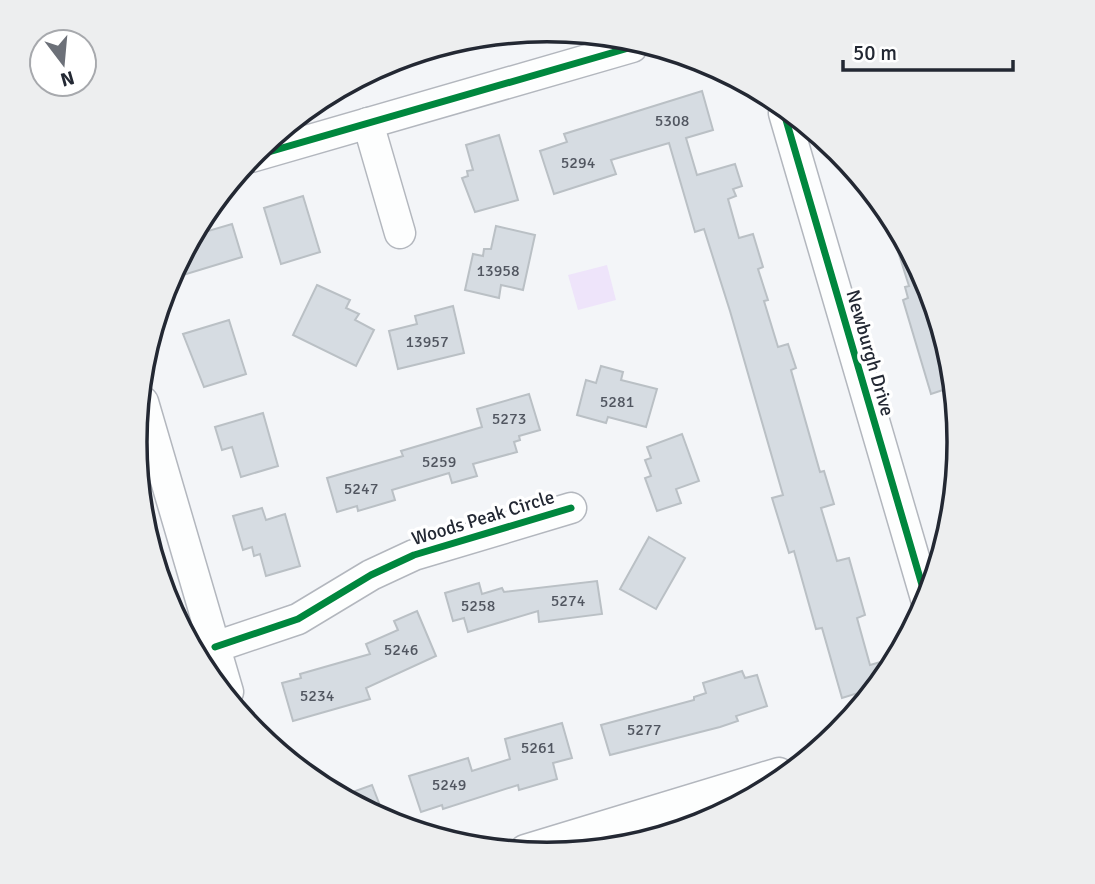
<svg xmlns="http://www.w3.org/2000/svg" width="1095" height="884" viewBox="0 0 1095 884" font-family="Signika,sans-serif">
  <style>
    .pitch { fill: #eee4fa }
    .building { fill: #d6dce2; stroke: #bac0c5; stroke-width: 2 }
    .lines { fill: none; stroke-linecap: round; stroke-linejoin: round }
    .minor-casing { stroke: #b3b7be; stroke-width: 33 }
    .minor { stroke: #fdfefe; stroke-width: 30 }
    .cycleway-casing { stroke: #fff; stroke-width: 11 }
    .cycleway { stroke: #00873e; stroke-width: 7 }
    .labels { text-anchor: middle; dominant-baseline: central; stroke-width: 7; stroke-linejoin: round; paint-order: stroke }
    .number-label { font-size: 16px; fill: #515660 }
    .street-label { font-size: 19px; fill: #232833; stroke: #fff }
    .rim { fill: none; stroke: #232833; stroke-width: 3.5 }
  </style>
  <rect width="100%" height="100%" fill="#f3f5f8"/>
  <path class="pitch" d="M 607,265 L 616,300 L 578,310 L 568,275 Z"/>
  <g class="building">
    <path d="M 702,91 L 713,130 L 686,138 L 697,175 L 735,164 L 742,186 L 733,189 L 736,196 L 728,199 L 739,238 L 753,234 L 763,267 L 758,269 L 768,300 L 764,301 L 778,347 L 788,344 L 796,368 L 791,370 L 820,472 L 824,471 L 834,504 L 821,508 L 837,561 L 849,558 L 865,615 L 857,618 L 870,665 L 888,660 L 868,690 L 842,698 L 822,628 L 816,629 L 794,551 L 789,553 L 772,498 L 783,495 L 730,311 L 704,229 L 695,232 L 669,143 L 611,160 L 616,174 L 554,194 L 540,151 L 567,142 L 564,134 Z"/>
    <path d="M 499,135 L 518,200 L 475,212 L 462,178 L 468,176 L 467,171 L 473,170 L 466,145 Z"/>
    <path d="M 303,196 L 320,252 L 281,264 L 264,208 Z"/>
    <path d="M 232,224 L 242,257 L 170,279 L 201,233 Z"/>
    <path d="M 496,226 L 535,235 L 523,290 L 501,285 L 499,298 L 465,290 L 473,254 L 483,256 L 484,249 L 491,249 Z"/>
    <path d="M 901,243 L 929,285 L 949,388 L 931,394 L 903,300 L 908,298 L 905,287 L 909,286 L 896,245 Z"/>
    <path d="M 317,285 L 350,300 L 346,308 L 359,314 L 355,320 L 374,330 L 356,366 L 293,335 Z"/>
    <path d="M 453,306 L 464,353 L 398,369 L 389,331 L 417,324 L 415,316 Z"/>
    <path d="M 229,320 L 246,374 L 204,387 L 183,334 Z"/>
    <path d="M 601,366 L 623,372 L 621,380 L 657,389 L 646,427 L 608,417 L 606,423 L 577,415 L 586,380 L 596,383 Z"/>
    <path d="M 529,394 L 540,430 L 519,436 L 520,440 L 514,442 L 517,452 L 473,464 L 477,476 L 452,483 L 449,473 L 392,490 L 395,500 L 358,511 L 357,506 L 337,512 L 327,478 L 403,456 L 401,451 L 482,427 L 477,409 Z"/>
    <path d="M 263,413 L 278,466 L 241,477 L 232,447 L 222,450 L 215,427 Z"/>
    <path d="M 682,434 L 699,481 L 676,489 L 681,503 L 657,511 L 645,478 L 651,476 L 645,460 L 651,458 L 647,447 Z"/>
    <path d="M 262,508 L 266,520 L 285,514 L 300,566 L 266,576 L 260,554 L 254,556 L 252,547 L 243,550 L 233,516 Z"/>
    <path d="M 649,537 L 685,558 L 656,609 L 620,589 Z"/>
    <path d="M 597,581 L 602,614 L 539,622 L 538,611 L 468,632 L 464,618 L 453,621 L 445,593 L 479,583 L 482,594 L 502,588 L 504,592 Z"/>
    <path d="M 417,611 L 436,656 L 366,688 L 370,699 L 293,721 L 282,683 L 301,678 L 300,674 L 370,654 L 366,644 L 398,630 L 394,621 Z"/>
    <path d="M 742,671 L 745,678 L 757,675 L 767,706 L 736,716 L 738,721 L 720,727 L 610,755 L 601,725 L 694,700 L 694,697 L 706,693 L 703,683 Z"/>
    <path d="M 562,723 L 572,758 L 553,763 L 557,779 L 519,790 L 518,785 L 443,809 L 442,805 L 421,812 L 409,776 L 468,758 L 472,771 L 510,759 L 505,739 Z"/>
    <path d="M 372,785 L 386,821 L 347,794 Z"/>
  </g>
  <g class="lines">
    <defs>
      <g id="minor">
        <path d="M 784,113 L 927,602"/>
        <path d="M 368,123 L 400,233"/>
        <path d="M 251,157 L 632,47"/>
        <path d="M 143,402 L 228,692"/>
        <path d="M 215,647 L 298,619 L 371,575 L 414,555 L 571,508"/>
        <path d="M 525,850 L 779,773"/>
      </g>
    </defs>
    <use href="#minor" class="minor-casing"/>
    <use href="#minor" class="minor"/>
    <defs>
      <g id="cycleway">
        <path d="M 784,113 L 927,602"/>
        <path d="M 251,157 L 632,47"/>
        <path d="M 215,647 L 298,619 L 371,575 L 414,555 L 571,508"/>
      </g>
    </defs>
    <use href="#cycleway" class="cycleway-casing"/>
    <use href="#cycleway" class="cycleway"/>
  </g>
  <g class="labels">
    <g class="number-label">
      <text x="672" y="121">5308</text>
      <text x="578" y="163">5294</text>
      <text x="498" y="271">13958</text>
      <text x="427" y="342">13957</text>
      <text x="617" y="402">5281</text>
      <text x="509" y="419">5273</text>
      <text x="439" y="462">5259</text>
      <text x="361" y="489">5247</text>
      <text x="568" y="601">5274</text>
      <text x="478" y="606">5258</text>
      <text x="401" y="650">5246</text>
      <text x="317" y="696">5234</text>
      <text x="644" y="730">5277</text>
      <text x="538" y="748">5261</text>
      <text x="449" y="785">5249</text>
    </g>
    <g class="street-label">
      <text transform="translate(870 353) rotate(74)">Newburgh Drive</text>
      <text transform="translate(483 518) rotate(-17)">Woods Peak Circle</text>
    </g>
  </g>
  <path d="M0 0H1095V884H0ZM147 442a400 400 0 1 1 800 0a400 400 0 1 1-800 0Z" fill="#edeeef" fill-rule="evenodd"/>
  <path class="rim" d="M147 442a400 400 0 1 1 800 0a400 400 0 1 1-800 0Z"/>
  <g transform="translate(63 63) rotate(164)"><circle r="33" fill="#ffffff" stroke="#a7a9ad" stroke-width="2"/>
  <path d="M0-5L12 26L0 18L-12 26Z" fill="#6c7078"/>
  <text y="-10" font-size="19" font-weight="bold" text-anchor="middle" fill="#232833">N</text>
  </g>
  <path d="M843 60v10h170v-10" fill="none" stroke="#232833" stroke-width="3.5"/>
  <text x="853" y="60" font-size="21" fill="#232833" stroke="#ffffff" stroke-width="5" paint-order="stroke">50 m</text>
</svg>
